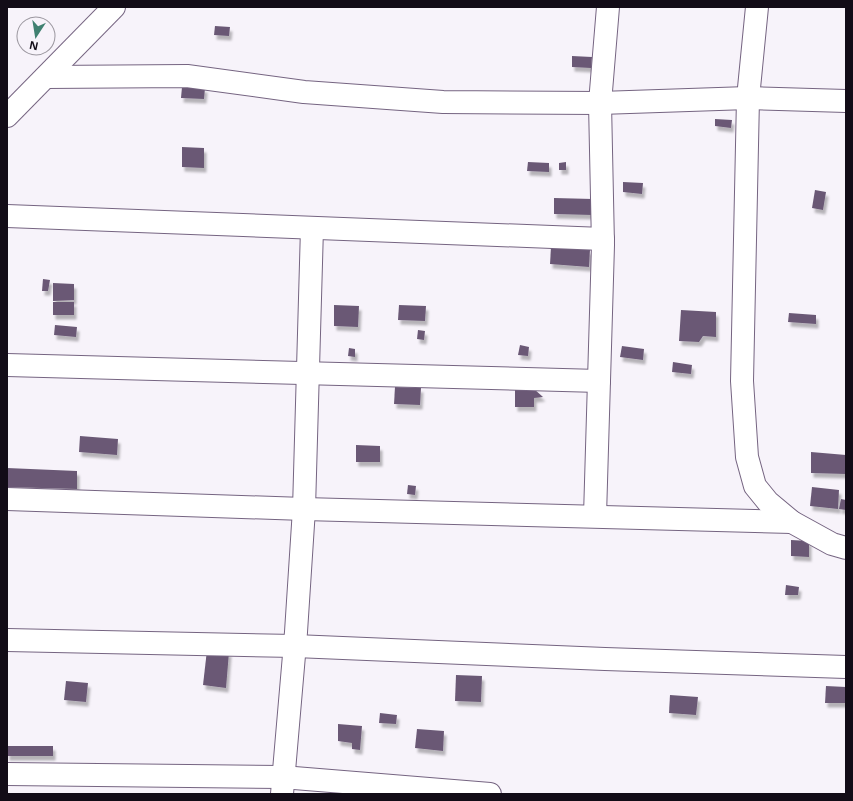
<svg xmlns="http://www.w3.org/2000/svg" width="853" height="801" viewBox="0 0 853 801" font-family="'Open Sans',sans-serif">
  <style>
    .building { fill: #6a5975; filter: url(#shadow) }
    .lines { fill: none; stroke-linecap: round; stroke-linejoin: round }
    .minor-casing { stroke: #756481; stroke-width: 24 }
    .minor { stroke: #fff; stroke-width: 22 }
  </style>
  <defs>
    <filter id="shadow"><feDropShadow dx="2.5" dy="4.5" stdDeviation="1" flood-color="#0004"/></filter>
  </defs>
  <rect width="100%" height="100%" fill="#f7f3fa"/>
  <g class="building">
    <path d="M 215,26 L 230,27 L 229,36 L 214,35 Z"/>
    <path d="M 572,56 L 592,57 L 591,68 L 572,67 Z"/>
    <path d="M 182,87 L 205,88 L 204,99 L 181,98 Z"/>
    <path d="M 715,119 L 732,120 L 731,128 L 715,126 Z"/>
    <path d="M 182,147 L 204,148 L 204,168 L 182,167 Z"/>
    <path d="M 528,162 L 549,163 L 549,172 L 527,171 Z"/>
    <path d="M 566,162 L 566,170 L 559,170 L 559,163 Z"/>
    <path d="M 623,182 L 643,183 L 642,194 L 623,192 Z"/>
    <path d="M 815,190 L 826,192 L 823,210 L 812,208 Z"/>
    <path d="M 554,198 L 593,199 L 592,215 L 554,214 Z"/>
    <path d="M 551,247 L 590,250 L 589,267 L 550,264 Z"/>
    <path d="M 43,279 L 50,280 L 48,291 L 42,291 Z"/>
    <path d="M 53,283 L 74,284 L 74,300 L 53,301 Z"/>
    <rect x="53" y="302" width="21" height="13"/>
    <path d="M 334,305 L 359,306 L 358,327 L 334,326 Z"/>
    <path d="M 399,305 L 426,306 L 425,321 L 398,320 Z"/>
    <path d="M 681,310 L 716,312 L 716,337 L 703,336 L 699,342 L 679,341 Z"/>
    <path d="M 789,313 L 816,315 L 816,324 L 788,322 Z"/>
    <path d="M 55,325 L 77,327 L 76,337 L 54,335 Z"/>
    <path d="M 418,330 L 425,331 L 424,340 L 417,339 Z"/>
    <path d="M 520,345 L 529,347 L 528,356 L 518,355 Z"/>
    <path d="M 622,346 L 644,349 L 643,360 L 620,357 Z"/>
    <path d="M 349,348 L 355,349 L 355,357 L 348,356 Z"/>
    <path d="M 673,362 L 692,365 L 691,374 L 672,372 Z"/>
    <path d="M 395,387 L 421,388 L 420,405 L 394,404 Z"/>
    <path d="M 515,389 L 534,389 L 543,397 L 534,398 L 534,407 L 515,407 Z"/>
    <path d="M 80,436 L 118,439 L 117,455 L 79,452 Z"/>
    <path d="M 356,445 L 380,446 L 380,462 L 356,462 Z"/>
    <path d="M 811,452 L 846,455 L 846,474 L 811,473 Z"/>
    <path d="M 7,468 L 77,471 L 77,489 L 7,487 Z"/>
    <path d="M 408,485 L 416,486 L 415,495 L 407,494 Z"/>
    <path d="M 812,487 L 839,490 L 838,509 L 810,506 Z"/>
    <path d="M 841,499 L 846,500 L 846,510 L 839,509 Z"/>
    <path d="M 791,540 L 809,541 L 809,557 L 791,556 Z"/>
    <path d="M 786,585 L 799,587 L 798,595 L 785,595 Z"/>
    <path d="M 207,650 L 229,652 L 226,688 L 203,685 Z"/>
    <path d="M 456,675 L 482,676 L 481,702 L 455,701 Z"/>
    <path d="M 66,681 L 88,683 L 86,702 L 64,700 Z"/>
    <path d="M 826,686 L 846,687 L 846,703 L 825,703 Z"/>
    <path d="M 670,695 L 698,697 L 696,715 L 669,713 Z"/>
    <path d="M 380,713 L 397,715 L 396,724 L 379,723 Z"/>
    <path d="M 338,724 L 362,726 L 360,750 L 352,749 L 352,743 L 338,741 Z"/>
    <path d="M 417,729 L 444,731 L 443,751 L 415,748 Z"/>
    <rect x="7" y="746" width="46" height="10"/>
  </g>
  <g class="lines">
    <defs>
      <g id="minor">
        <path d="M 757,7 L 748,98 L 742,381 L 747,457 L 755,486 L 768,502 L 792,522 L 832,544 L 846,548"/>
        <path d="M 46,77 L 187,76 L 304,92 L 443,102 L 600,103 L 748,98 L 846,101"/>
        <path d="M 7,116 L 114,7"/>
        <path d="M 7,216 L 603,239"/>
        <path d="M 7,365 L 599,381"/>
        <path d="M 7,499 L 304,509 L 792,522"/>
        <path d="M 595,516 L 603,245 L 600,103 L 608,7"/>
        <path d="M 7,640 L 295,646 L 605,659 L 846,667"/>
        <path d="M 7,774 L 282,777 L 490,794"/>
        <path d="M 282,794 L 296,632 L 304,509 L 312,228"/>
      </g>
    </defs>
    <use href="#minor" class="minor-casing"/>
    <use href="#minor" class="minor"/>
  </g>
  <rect width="853" height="801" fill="none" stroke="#120c17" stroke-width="16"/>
  <g transform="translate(36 36) rotate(192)"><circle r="19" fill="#f7f3fa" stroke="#9b979f"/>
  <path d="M0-3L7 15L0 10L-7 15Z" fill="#408171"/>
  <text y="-6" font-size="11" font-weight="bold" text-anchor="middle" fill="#120c17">N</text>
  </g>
</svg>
